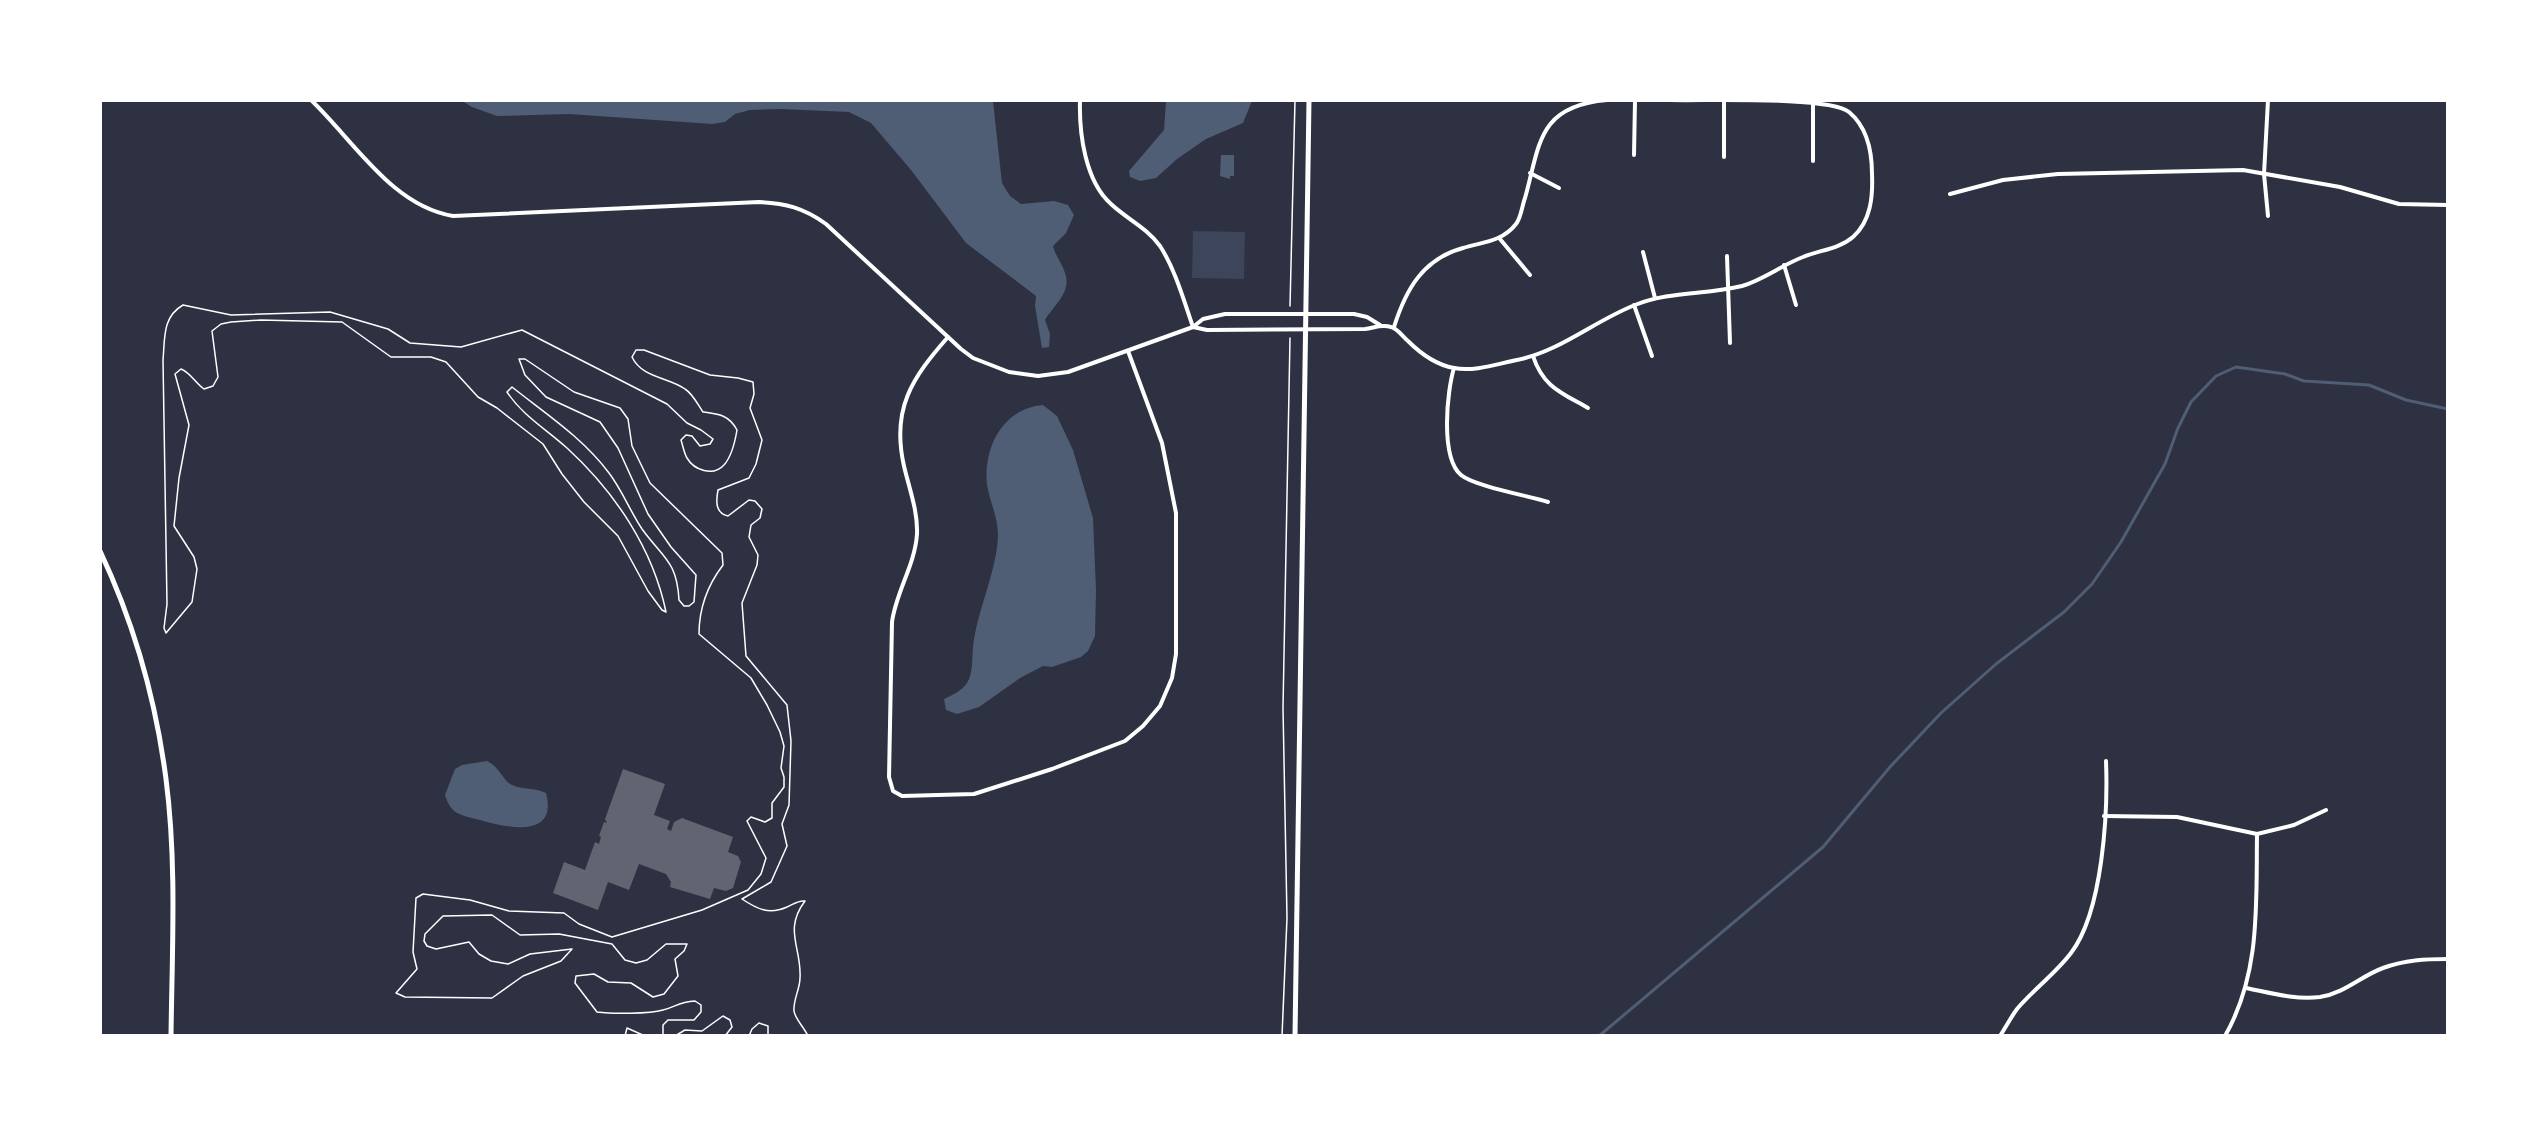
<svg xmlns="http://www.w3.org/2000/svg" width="2548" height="1136" viewBox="0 0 2548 1136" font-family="Quicksand,sans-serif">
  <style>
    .green { fill: #3c4559 }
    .water { fill: #4f5d75 }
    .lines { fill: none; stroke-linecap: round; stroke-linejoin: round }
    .stream { stroke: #4f5d75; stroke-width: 3 }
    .building { fill: #626471 }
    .path { stroke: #fff; stroke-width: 1.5 }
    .minor { stroke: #fff; stroke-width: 4 }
    .tertiary { stroke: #fff; stroke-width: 5 }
  </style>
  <rect width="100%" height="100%" fill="#2d3142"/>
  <path class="green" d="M 1193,231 L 1245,232 L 1244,279 L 1192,278 Z"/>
  <g class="water">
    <path d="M 462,101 L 993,101 L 1002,183 L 1010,196 L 1021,204 L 1054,201 L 1068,205 L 1074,215 L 1066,233 L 1053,246 C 1056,257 1062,263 1065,273 C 1072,292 1054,305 1045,320 L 1050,334 L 1049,347 L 1042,348 L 1035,306 L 1036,296 L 966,243 L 911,170 L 871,123 L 849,112 L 781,109 L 750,110 L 735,114 L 725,122 L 712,124 L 569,114 L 497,116 L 472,107 Z"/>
    <path d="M 1166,101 L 1252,100 L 1252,101 L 1243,123 L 1206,139 L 1177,159 L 1156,178 L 1140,181 L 1130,177 L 1129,171 L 1164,130 Z"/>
    <path d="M 1221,155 L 1234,155 L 1234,176 L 1230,176 L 1230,179 L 1220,176 Z"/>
    <path d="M 1043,405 L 1057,416 L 1073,450 L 1093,518 L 1096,590 L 1095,636 L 1088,651 L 1081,657 L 1052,667 L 1043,666 L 1020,678 L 979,707 L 957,714 L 946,710 L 944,699 C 952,695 962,691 967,683 C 973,674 972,658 973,647 C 977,610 997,571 998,535 C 998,518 990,502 987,485 C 983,448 1003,408 1043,405 Z"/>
    <path d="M 487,761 C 501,768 502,780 512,785 C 522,790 535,787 546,793 C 558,839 507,828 480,820 C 472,818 461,816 454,811 C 449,806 447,801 445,795 L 455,769 L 462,765 Z"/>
  </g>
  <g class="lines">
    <path class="stream" d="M 1599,1036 L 1823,847 L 1890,767 L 1941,713 L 1996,664 L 2064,612 L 2092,584 L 2121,542 L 2165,464 L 2178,428 L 2191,402 L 2216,376 L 2236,367 L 2285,374 L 2304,381 L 2369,385 L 2406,400 L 2448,409"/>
  </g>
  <path class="building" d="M 623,769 L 665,784 L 654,815 L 670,821 L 667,829 L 671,831 L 674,822 L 682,818 L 733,837 L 728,852 L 738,856 L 741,862 L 733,888 L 726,891 L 714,888 L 710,899 L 670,887 L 671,882 L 666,874 L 639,864 L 629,890 L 608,882 L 598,910 L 553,893 L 564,862 L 585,870 L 595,842 L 599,844 L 601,837 L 599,836 L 604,822 L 607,823 L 605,819 Z"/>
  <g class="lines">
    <g class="path">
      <path d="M 1290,306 L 1295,100"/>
      <path d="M 625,1036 L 627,1028 L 645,1036"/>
      <path d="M 663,1036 L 663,1025 L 668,1020 L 694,1020 L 701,1012 L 701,1005 L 695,1001 C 678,1002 676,1007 663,1010 C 649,1014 612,1014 597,1012 L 575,983 L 576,976 L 594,974 L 608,982 L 631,983 L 653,997 L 664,994 L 678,976 L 675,959 L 684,951 L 687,944 L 666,944 L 647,960 L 636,963 L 625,960 L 612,944 L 559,934 L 520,935 L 492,915 L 443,916 L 425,934 L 424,941 L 427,946 L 436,949 L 469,942 L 479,954 L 491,961 L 508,964 L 530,954 L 572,949 L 561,961 L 523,976 L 492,998 L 405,997 L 396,993 L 417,969 L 413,952 L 416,898 L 423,894 L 470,900 L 509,911 L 564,913 L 579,924 L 612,937 L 702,910 L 748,890 L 761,874 L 766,858 L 747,821 L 751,817 L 765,822 L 772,818 L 772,803 L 784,787 L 784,777 L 781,768 L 784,746 L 780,732 L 767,705 L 751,678 L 699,634 C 699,608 707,586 723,565 L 722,553 L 650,483 L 632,446 L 628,419 L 620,408 L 574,392 L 525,359 L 519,359 L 525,375 L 546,397 L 600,422 L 618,448 L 648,514 L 671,547 L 696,575 L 694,602 L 689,606 L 684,606 L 679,600 C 677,561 663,558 642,529 C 630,511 622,490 609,473 C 583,438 546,414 512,387 L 507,392 C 523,416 546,429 567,448 C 615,492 653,549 666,612 L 662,610 L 648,591 L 618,536 L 584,502 L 562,474 L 543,444 L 497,408 L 478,397 L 446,362 L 431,357 L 391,357 L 342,322 L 261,320 L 231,322 L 221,324 L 212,331 L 218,377 L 213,386 L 204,389 C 195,383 191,373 181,369 L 175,374 L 189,425 L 179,478 L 174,526 L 194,557 L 197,569 L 192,602 L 166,633 L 164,628 L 167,604 L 163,360 C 165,339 162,317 183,305 L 231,315 L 330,312 L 388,329 L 410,343 L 461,347 L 522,330 L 667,404 L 687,423 L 701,430 L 713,439 L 710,444 L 700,446 L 692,436 L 686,435 L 681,440 C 683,446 684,453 687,458 C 694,470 713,477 724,465 C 732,456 735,442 737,430 C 729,415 719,414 703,412 C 698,405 693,394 685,389 C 668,377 642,378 632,357 L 636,350 L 644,350 L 710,375 L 738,378 L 753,382 L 754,394 L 750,408 L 762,440 L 756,464 L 749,478 L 718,490 C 716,501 715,513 728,516 L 749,500 L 755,501 L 762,509 L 760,518 L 751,525 L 749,537 L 758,555 L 757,565 L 742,603 L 746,656 L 787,705 L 791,741 L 789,805 L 782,824 L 787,846 L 771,882 L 742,899 C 757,909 769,915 787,907 C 794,904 798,900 805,901 C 783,930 802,948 800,978 C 800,989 793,1000 794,1011 C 795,1019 804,1027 808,1036"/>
      <path d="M 675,1036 L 685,1030 L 702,1031 L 723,1016 L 730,1020 L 732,1027 L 725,1036"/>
      <path d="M 749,1036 L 752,1029 L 759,1023 L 768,1026 L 768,1036"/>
      <path d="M 1282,1036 L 1287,918 L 1283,708 L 1290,338"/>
    </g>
    <g class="minor">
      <path d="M 311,100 C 354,141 392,206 453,216 L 759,202 C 785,203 804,208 826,224 L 961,349 L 973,358 L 1009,372 L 1038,376 L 1068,372 L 1193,327 L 1203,319 L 1225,314 L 1354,314 L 1367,317 L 1380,325"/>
      <path d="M 1080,100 C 1079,133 1085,181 1111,204 C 1127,219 1147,228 1160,246 C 1175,269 1184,301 1193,327"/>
      <path d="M 1616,100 L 1646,100"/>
      <path d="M 2268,100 L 2264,174 L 2268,216"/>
      <path d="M 1724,102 L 1724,157"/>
      <path d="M 1813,103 L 1813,161"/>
      <path d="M 1634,155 L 1635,101"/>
      <path d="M 1530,173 L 1559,188"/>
      <path d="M 1950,194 L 2003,180 L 2058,174 L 2243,170 L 2340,187 L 2399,204 L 2448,205"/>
      <path d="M 1500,239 L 1530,275"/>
      <path d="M 1643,252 L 1655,298"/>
      <path d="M 1727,256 L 1730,343"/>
      <path d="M 1784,265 L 1796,305"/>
      <path d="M 1634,305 L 1652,356"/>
      <path d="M 1193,327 L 1207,330 L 1365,329 C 1374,328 1381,324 1391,327 C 1397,328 1403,337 1408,341 C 1420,353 1437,365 1454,368 C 1474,372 1497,364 1517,360 C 1561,351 1594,321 1635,305 C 1670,291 1706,295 1742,286 C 1763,280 1782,265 1803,257 C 1820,250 1839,249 1853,237 C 1871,221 1873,196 1872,174 C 1872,152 1867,127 1849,112 C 1830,96 1702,101 1670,100"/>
      <path d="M 1394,327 C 1406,289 1423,259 1463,248 C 1482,242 1502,242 1516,224 C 1521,218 1522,206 1525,198 C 1540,145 1537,106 1607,100"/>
      <path d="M 948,337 C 912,378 891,409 904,466 C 909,488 918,511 917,534 C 915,565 896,592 892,622 L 889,777 L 893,791 L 902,796 L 974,794 L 1052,769 L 1125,741 L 1143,726 L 1160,706 L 1172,678 L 1176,654 L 1176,513 L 1162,443 L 1128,351"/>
      <path d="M 1533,356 C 1543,387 1562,393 1588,408"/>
      <path d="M 1454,368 C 1447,391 1440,457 1461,475 C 1474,486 1529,496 1548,502"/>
      <path d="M 2104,816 L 2177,817 L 2257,834 L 2294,825 L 2326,810"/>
      <path d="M 2246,988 C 2271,993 2295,1000 2320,997 C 2345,993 2361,976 2383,968 C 2405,960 2425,959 2448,959"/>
      <path d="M 2000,1036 C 2006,1027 2011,1017 2017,1009 C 2034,989 2055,974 2071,953 C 2103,911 2108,812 2106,761"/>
      <path d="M 2225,1036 C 2261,973 2256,903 2257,834"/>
    </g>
    <g class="tertiary">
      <path d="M 100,551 C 134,623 156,702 166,779 C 177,864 172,951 171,1036"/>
      <path d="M 1295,1036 L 1309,100"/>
    </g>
  </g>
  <rect width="2548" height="1136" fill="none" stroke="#ffffff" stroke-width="204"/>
</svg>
